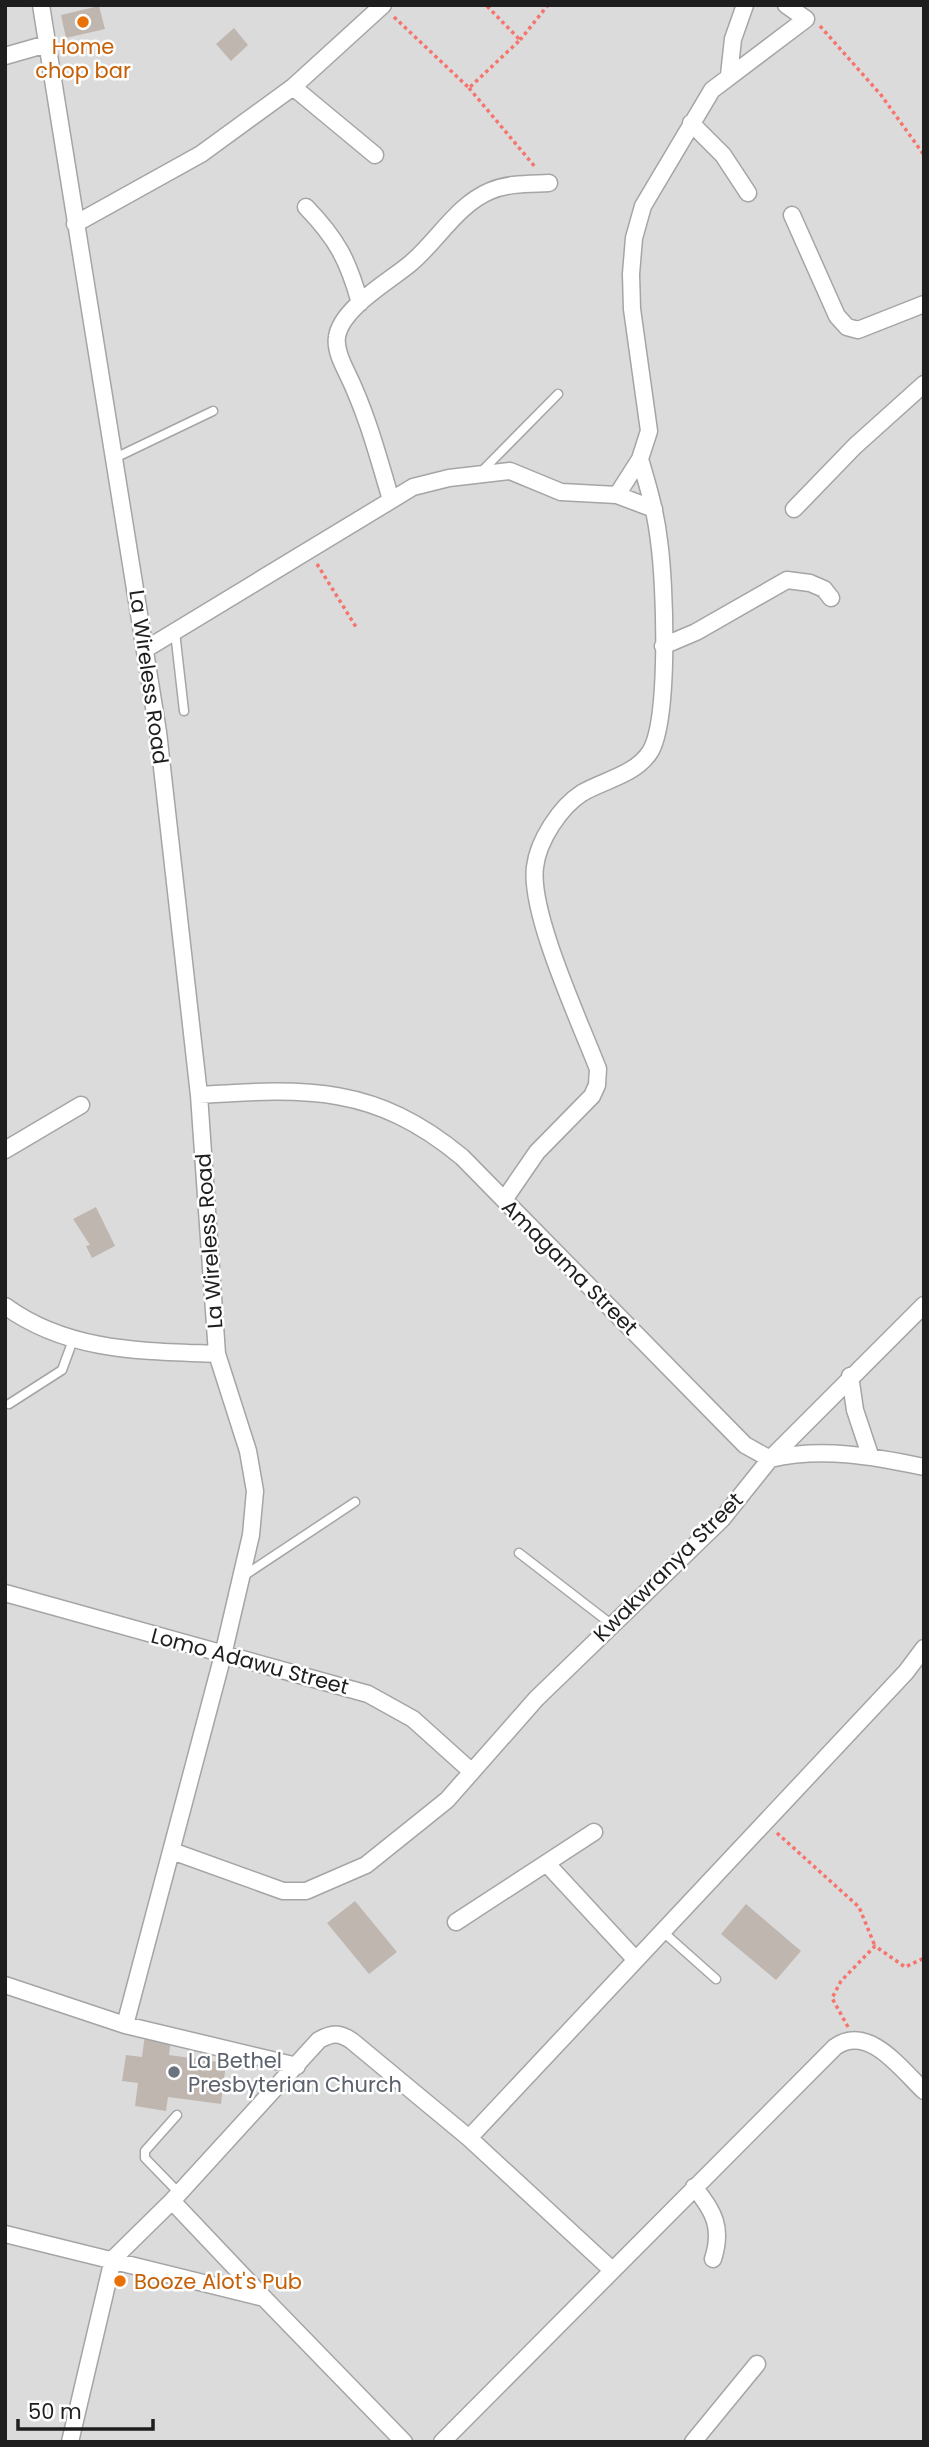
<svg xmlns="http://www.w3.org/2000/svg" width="929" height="2447" font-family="Poppins,sans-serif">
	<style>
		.residential { fill: #dcdbdb }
		.building { fill: #bfb6b0 }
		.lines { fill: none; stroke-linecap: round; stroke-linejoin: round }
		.service-casing { stroke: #a5a5a5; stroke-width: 11 }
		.minor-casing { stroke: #a5a5a5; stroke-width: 19 }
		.path { stroke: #f5756e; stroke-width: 3.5; stroke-dasharray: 3.5 3.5; stroke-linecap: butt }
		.service { stroke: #fff; stroke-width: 8 }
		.minor { stroke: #fff; stroke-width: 16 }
		.food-dot { fill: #e8710a; stroke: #fff; stroke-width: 2.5 }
		.worship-dot { fill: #6b7280; stroke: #fff; stroke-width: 2.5 }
		.labels { text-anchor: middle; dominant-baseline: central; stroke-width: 5; stroke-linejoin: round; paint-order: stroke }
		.food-label { font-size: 21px; fill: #c56008; stroke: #fff }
		.street-label { font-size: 21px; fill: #1e1e1e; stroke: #fff }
		.worship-label { font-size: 21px; fill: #5b616d; stroke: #fff; text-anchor: start }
	</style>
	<rect width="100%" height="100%" fill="#eeeae4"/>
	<path class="residential" d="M 5,5 L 924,5 L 924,2442 L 5,2442 Z"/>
	<path class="building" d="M 99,6 L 105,29 L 66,38 L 61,15 Z
		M 234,28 L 248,45 L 231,61 L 216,44 Z
		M 96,1207 L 115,1246 L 92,1258 L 86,1246 L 90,1245 L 73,1219 Z
		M 355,1901 L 397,1952 L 369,1974 L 327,1923 Z
		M 746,1904 L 801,1951 L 776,1980 L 721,1934 Z
		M 145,2034 L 171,2038 L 169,2055 L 226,2063 L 221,2104 L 168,2097 L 166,2111 L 135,2106 L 138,2083 L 122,2081 L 126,2055 L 142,2057 Z"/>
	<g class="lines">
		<g class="service-casing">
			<path id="service" d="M 115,458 L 213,411
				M 480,473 L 558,394
				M 175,632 L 184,711
				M 9,1404 L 62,1370 L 73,1340
				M 519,1553 L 611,1624
				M 242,1577 L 355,1502
				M 662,1931 L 716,1979
				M 177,2115 L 145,2151 L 145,2158 L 179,2193"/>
		</g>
		<g class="minor-casing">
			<path id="minor" d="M 41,5 L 158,732 L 199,1095 L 217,1354 L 248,1451 L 255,1491 L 251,1535 L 223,1655 L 125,2025
				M 5,56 L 47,44
				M 729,75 L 733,39 L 745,5
				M 293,87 L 375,155
				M 691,123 L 723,155 L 748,193
				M 306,207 C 337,239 348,260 360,303
				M 792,215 L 837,316 L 847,327 L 858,330 L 924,304
				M 75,224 L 201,154 L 293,87 L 383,5
				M 617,495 L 640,459 L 649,431 L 632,309 L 631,274 L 634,238 L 643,206 L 712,90 L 806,19 L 786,5
				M 391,500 C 378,456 367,414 347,373 C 342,363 335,349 337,337 C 341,308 390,281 411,263 C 438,240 457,205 490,191 C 509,183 529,184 549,183
				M 794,509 L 855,446 L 924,384
				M 663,646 L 696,632 L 787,580 L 810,583 L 824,589 L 831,598
				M 146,649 L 413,487 L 449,478 L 510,471 L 561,492 L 617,495 L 654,509
				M 199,1095 C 308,1088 375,1085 462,1157 L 745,1445 L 770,1459 C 822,1447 872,1456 924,1467
				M 5,1150 L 81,1105
				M 504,1200 L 537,1152 L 592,1096 L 597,1085 L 598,1069 C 580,1022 529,913 535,867 C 538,841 560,807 582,793 C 604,780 635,775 650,752 C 670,720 665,582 659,541 C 656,513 648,486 640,459
				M 5,1306 C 68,1352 142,1351 217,1354
				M 850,1376 L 855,1410 L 870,1455
				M 5,1593 L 368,1694 L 413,1719 L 472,1772
				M 172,1851 L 283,1891 L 306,1891 L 366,1865 L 447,1800 L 536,1699 L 722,1519 L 770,1459 L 924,1305
				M 548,1865 L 635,1959
				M 456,1922 L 594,1832
				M 5,1985 L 125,2025 L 297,2066
				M 469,2138 L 906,1672 L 924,1648
				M 694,2187 C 714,2211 723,2228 713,2259
				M 172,2201 L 264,2298
				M 5,2234 L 264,2298 L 404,2442
				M 70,2442 L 113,2259 L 172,2201 L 319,2040 C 332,2033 339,2032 352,2041 L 469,2138 L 612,2270
				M 442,2442 L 835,2047 C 868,2023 901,2069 924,2091
				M 693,2442 L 757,2364"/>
		</g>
		<path class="path" d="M 394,17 L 469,88 L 520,40 L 486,5
			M 820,26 L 881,95 L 924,155
			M 520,40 L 548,5
			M 469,88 L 536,168
			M 317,564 L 356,627
			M 777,1833 L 859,1907 L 875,1946
			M 848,2027 L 832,1998 L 841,1981 L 875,1946 L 905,1967 L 924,1958"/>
		<use href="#service" class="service"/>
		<use href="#minor" class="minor"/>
	</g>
	<g class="food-dot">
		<circle cx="83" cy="22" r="7"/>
		<circle cx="120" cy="2281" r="7"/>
	</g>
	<circle class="worship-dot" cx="174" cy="2072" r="7"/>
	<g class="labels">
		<g class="food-label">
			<text x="83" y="46">Home<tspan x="83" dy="24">chop bar</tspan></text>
			<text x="134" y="2281" text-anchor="start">Booze Alot's Pub</text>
		</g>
		<g class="street-label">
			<text transform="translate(149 677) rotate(82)">La Wireless Road</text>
			<text transform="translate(209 1241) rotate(-94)">La Wireless Road</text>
			<text transform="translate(570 1267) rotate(45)">Amagama Street</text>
			<text transform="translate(668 1567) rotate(-45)">Kwakwranya Street</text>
			<text transform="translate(250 1661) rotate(15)">Lomo Adawu Street</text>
		</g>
		<g class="worship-label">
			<text x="188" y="2060">La Bethel<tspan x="188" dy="24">Presbyterian Church</tspan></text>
		</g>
	</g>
	<rect width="929" height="2447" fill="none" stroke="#1e1e1e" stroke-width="14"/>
	<path d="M18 2419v10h135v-10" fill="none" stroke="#1e1e1e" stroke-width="3.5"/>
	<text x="28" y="2419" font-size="21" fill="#1e1e1e" stroke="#ffffff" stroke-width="5" paint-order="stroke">50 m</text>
</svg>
